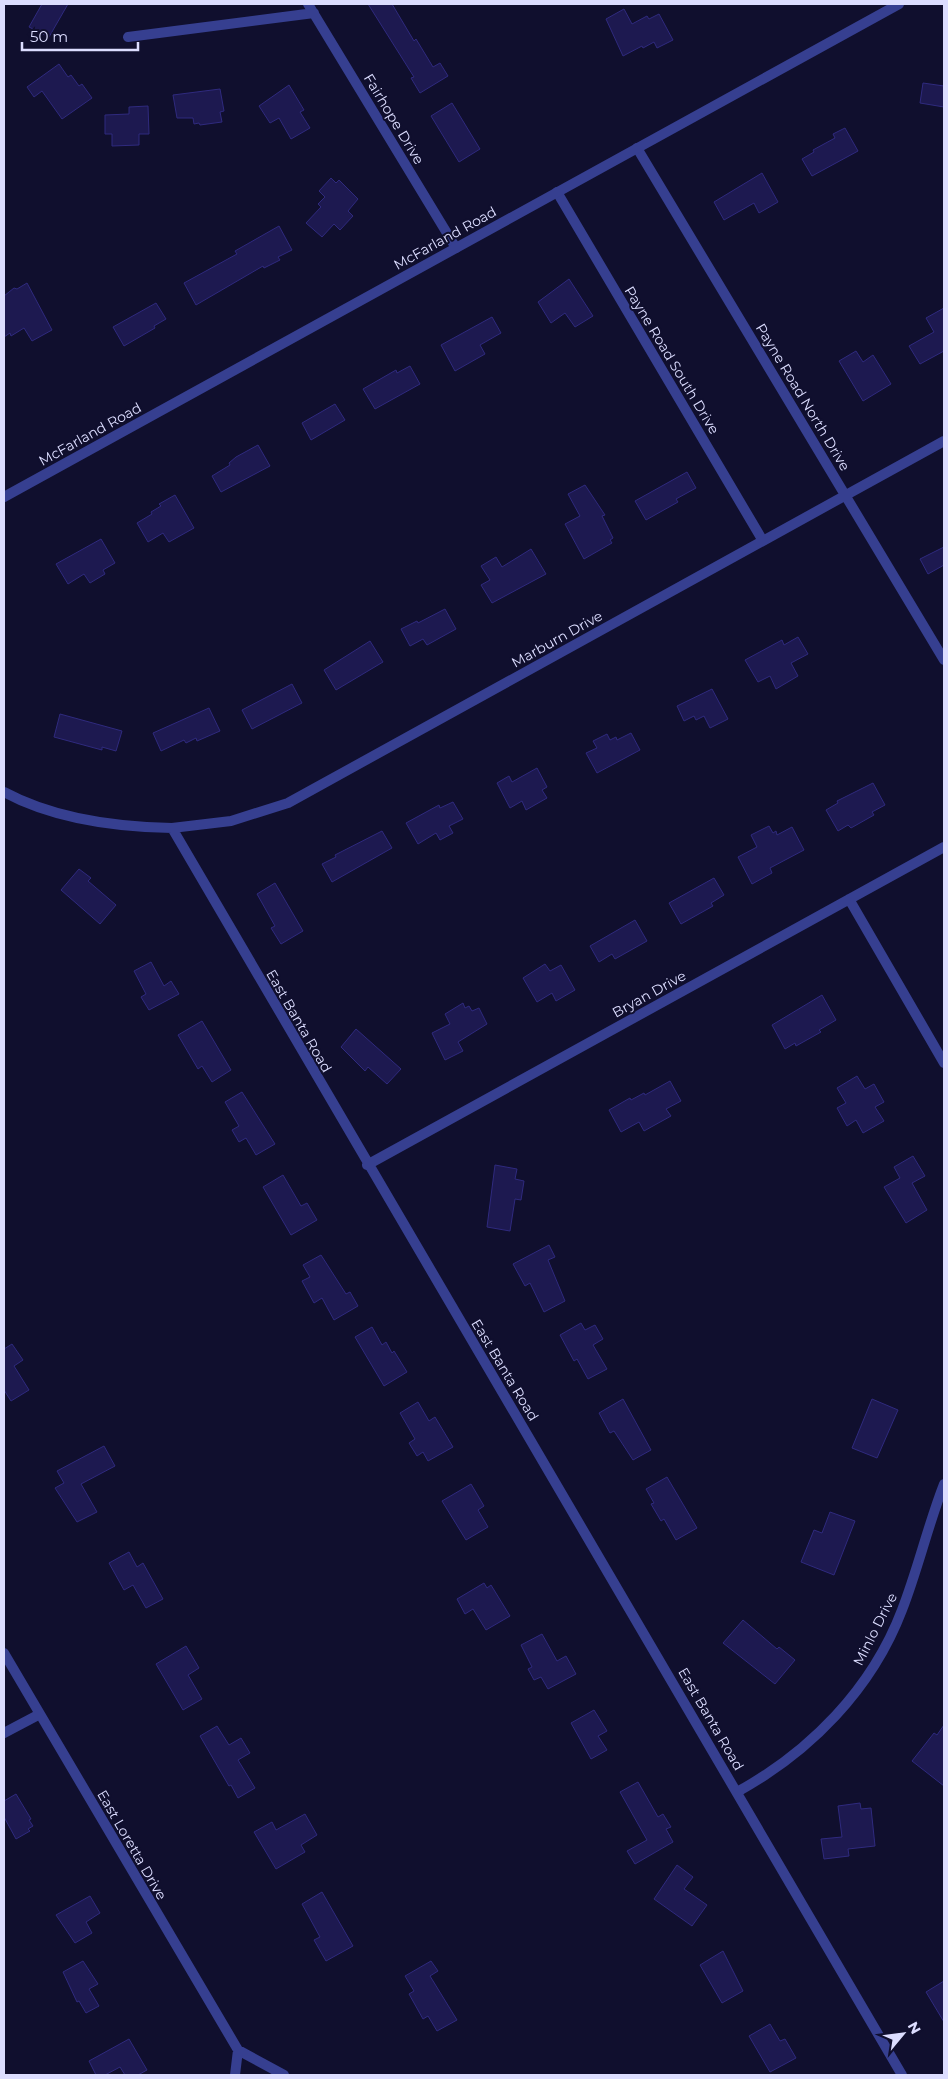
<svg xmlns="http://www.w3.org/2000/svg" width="948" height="2079" font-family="Montserrat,sans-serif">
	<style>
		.building { fill: #1d1950; stroke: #2f2a7e }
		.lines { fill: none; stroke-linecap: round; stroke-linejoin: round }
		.minor { stroke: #363f90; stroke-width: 10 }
		.tertiary { stroke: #363f90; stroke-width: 10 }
		.labels { text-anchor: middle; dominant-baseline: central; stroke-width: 4; stroke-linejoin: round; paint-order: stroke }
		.street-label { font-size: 14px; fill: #dcddff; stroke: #100f2e }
	</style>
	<rect width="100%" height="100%" fill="#100f2e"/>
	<path class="building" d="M 42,4 L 68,4 L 49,37 L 29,27 Z
		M 368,4 L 392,4 L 414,41 L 416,39 L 433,67 L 440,63 L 448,76 L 420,93 L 411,78 L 414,77 Z
		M 624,9 L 632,24 L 647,16 L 649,19 L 659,14 L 673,40 L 657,48 L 654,42 L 643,48 L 642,46 L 623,56 L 606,19 Z
		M 59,64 L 68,77 L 71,75 L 79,86 L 82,84 L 92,98 L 62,119 L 42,91 L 34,97 L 27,87 Z
		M 923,83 L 944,86 L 944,107 L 920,103 Z
		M 289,85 L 304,110 L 300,112 L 310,128 L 291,139 L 279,118 L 270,123 L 259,106 Z
		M 220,89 L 224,111 L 220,112 L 222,122 L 200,125 L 199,123 L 194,124 L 193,118 L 177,118 L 173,95 Z
		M 452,103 L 480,149 L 459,162 L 431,116 Z
		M 148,106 L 149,134 L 139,134 L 139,145 L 112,146 L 112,134 L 105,134 L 105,115 L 129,114 L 129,107 Z
		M 845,128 L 858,151 L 812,176 L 802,159 L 814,152 L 813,150 L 835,138 L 833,134 Z
		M 762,173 L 778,202 L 759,213 L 754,203 L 724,220 L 714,202 Z
		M 331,178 L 336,183 L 339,180 L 358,199 L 348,211 L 353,216 L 340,230 L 334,224 L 322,237 L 306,223 L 321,207 L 318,204 L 325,197 L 319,191 Z
		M 279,226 L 292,250 L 278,257 L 280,260 L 264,268 L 263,266 L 196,305 L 184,283 L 237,254 L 235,251 Z
		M 569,279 L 593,316 L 575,327 L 565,313 L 551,323 L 538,302 Z
		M 27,283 L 52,330 L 32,341 L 24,328 L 11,336 L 10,333 L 4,337 L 4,296 L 14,288 L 17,289 Z
		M 156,303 L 166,319 L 154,326 L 155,328 L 124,346 L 113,327 Z
		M 944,308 L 944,351 L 920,364 L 909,346 L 934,332 L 926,318 Z
		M 492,317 L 501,333 L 480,345 L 485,354 L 455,371 L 441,345 Z
		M 856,351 L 863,362 L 873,355 L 891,384 L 863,401 L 839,361 Z
		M 410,366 L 420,384 L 375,409 L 363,389 L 396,370 L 397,373 Z
		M 335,404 L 345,420 L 311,440 L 302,423 Z
		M 258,445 L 270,466 L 221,492 L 212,476 L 230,465 L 229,463 L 236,457 Z
		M 687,472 L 696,488 L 676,499 L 678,502 L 646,520 L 635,501 Z
		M 585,485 L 605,515 L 602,516 L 613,538 L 610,540 L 612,543 L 584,559 L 565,524 L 580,516 L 568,494 Z
		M 175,495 L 194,528 L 169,542 L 163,533 L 148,542 L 137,523 L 152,514 L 151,512 L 161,506 L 159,504 Z
		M 101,539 L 115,563 L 103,570 L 105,574 L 90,583 L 84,574 L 68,584 L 56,564 Z
		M 944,547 L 944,565 L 928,574 L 920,559 Z
		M 531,549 L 546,574 L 492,603 L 481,585 L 490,580 L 481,566 L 496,557 L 502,567 Z
		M 445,609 L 456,629 L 427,645 L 423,639 L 410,646 L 401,629 L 417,621 L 418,623 Z
		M 798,637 L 808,654 L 791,663 L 798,676 L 776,689 L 770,676 L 758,682 L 745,660 L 782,640 L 784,645 Z
		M 370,641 L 383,662 L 336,690 L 324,670 Z
		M 292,684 L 302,703 L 252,729 L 242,710 Z
		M 712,689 L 728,719 L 710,728 L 704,716 L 696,720 L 694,716 L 684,721 L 677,706 Z
		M 209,708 L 220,731 L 197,741 L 196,738 L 186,743 L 184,740 L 161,751 L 153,733 Z
		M 60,714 L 122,731 L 116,751 L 102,747 L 102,750 L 54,737 Z
		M 631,733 L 640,750 L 597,773 L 586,753 L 597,748 L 593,741 L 607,734 L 610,740 L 616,737 L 617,740 Z
		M 537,768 L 547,787 L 542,790 L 547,798 L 526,810 L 522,801 L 510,808 L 497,783 L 509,776 L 512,782 Z
		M 873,783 L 885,805 L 872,812 L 874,815 L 851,828 L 848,825 L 838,831 L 826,810 L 838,803 L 837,801 Z
		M 453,802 L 463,819 L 449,826 L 453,833 L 440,840 L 436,833 L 418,844 L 406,823 L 439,805 L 440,808 Z
		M 769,826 L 773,833 L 776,831 L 777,835 L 792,827 L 804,850 L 770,868 L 772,873 L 752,884 L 738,857 L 757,847 L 751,835 Z
		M 382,831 L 392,848 L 332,882 L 322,864 L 336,857 L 335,855 Z
		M 79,869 L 91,878 L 88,881 L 116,905 L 100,924 L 61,890 Z
		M 714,878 L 724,895 L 711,903 L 713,906 L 681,924 L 669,903 Z
		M 275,883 L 303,931 L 281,944 L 271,928 L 275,926 L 257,894 Z
		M 635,920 L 647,941 L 615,959 L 612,954 L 599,962 L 590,946 Z
		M 151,962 L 164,986 L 171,981 L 179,994 L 149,1010 L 141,997 L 146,994 L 134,971 Z
		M 545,964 L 550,971 L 561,965 L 575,990 L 556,1001 L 552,993 L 537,1002 L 523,978 Z
		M 822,995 L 836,1020 L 819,1030 L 821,1032 L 796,1046 L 795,1043 L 785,1049 L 772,1025 Z
		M 463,1003 L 465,1008 L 469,1006 L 472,1011 L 479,1008 L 487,1024 L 458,1042 L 463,1051 L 445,1060 L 432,1033 L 450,1024 L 445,1014 Z
		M 202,1021 L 231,1070 L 212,1082 L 202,1066 L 198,1069 L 178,1035 Z
		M 356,1029 L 401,1069 L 387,1084 L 368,1067 L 365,1071 L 341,1047 Z
		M 857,1076 L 865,1089 L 874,1084 L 884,1102 L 875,1107 L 884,1121 L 863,1133 L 856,1120 L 847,1126 L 837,1108 L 846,1103 L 837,1088 Z
		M 670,1081 L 681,1101 L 666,1109 L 671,1116 L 644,1131 L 639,1122 L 621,1132 L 609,1110 L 630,1098 L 631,1100 L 644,1093 L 645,1095 Z
		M 242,1092 L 275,1144 L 256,1155 L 246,1138 L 239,1142 L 232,1130 L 239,1126 L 225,1102 Z
		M 913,1156 L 925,1176 L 912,1183 L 927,1210 L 906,1223 L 884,1187 L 900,1178 L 894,1167 Z
		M 495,1165 L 517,1169 L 515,1179 L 524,1181 L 521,1200 L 515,1199 L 510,1231 L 487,1227 Z
		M 283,1175 L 301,1206 L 307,1203 L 317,1220 L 291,1235 L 263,1187 Z
		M 549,1245 L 555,1257 L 548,1260 L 565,1301 L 544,1312 L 530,1283 L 525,1286 L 513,1264 Z
		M 321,1255 L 346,1294 L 350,1292 L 358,1306 L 334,1320 L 322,1298 L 314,1303 L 302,1281 L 310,1277 L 303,1265 Z
		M 581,1323 L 585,1330 L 595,1325 L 603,1339 L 593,1345 L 607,1369 L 588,1379 L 577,1359 L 574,1361 L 560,1335 Z
		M 372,1327 L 382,1345 L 386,1342 L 392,1353 L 394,1351 L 407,1372 L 384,1386 L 355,1337 Z
		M 12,1344 L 23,1360 L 14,1366 L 29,1390 L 11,1401 L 4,1390 L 4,1349 Z
		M 623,1399 L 651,1450 L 633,1460 L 614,1431 L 610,1433 L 599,1413 Z
		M 872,1399 L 898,1410 L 877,1458 L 852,1448 Z
		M 418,1402 L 429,1421 L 435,1417 L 453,1447 L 428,1461 L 423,1452 L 417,1456 L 409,1443 L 415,1439 L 400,1413 Z
		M 104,1446 L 115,1466 L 81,1484 L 97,1512 L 77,1522 L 55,1488 L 64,1483 L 57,1471 Z
		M 667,1477 L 697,1528 L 676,1540 L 664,1519 L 661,1521 L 651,1504 L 654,1503 L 646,1489 Z
		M 471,1484 L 484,1506 L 478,1510 L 488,1527 L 466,1540 L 442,1501 Z
		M 830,1512 L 855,1521 L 834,1575 L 801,1562 L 814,1530 L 822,1533 Z
		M 129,1552 L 137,1567 L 143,1563 L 163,1599 L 146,1608 L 133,1585 L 124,1590 L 109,1563 Z
		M 484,1583 L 487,1588 L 491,1585 L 510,1616 L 486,1630 L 473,1609 L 465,1614 L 457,1599 Z
		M 743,1620 L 777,1649 L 779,1647 L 795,1660 L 775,1684 L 723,1643 Z
		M 542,1634 L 557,1661 L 566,1656 L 576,1674 L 548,1689 L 541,1677 L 534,1680 L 528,1669 L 532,1667 L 521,1645 Z
		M 186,1646 L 199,1668 L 188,1675 L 202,1699 L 183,1710 L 156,1664 Z
		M 594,1710 L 607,1731 L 598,1736 L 607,1750 L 591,1759 L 571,1723 Z
		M 944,1725 L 944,1786 L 912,1761 L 934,1733 L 937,1735 Z
		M 217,1726 L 229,1745 L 241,1738 L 250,1753 L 238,1760 L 255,1788 L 238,1798 L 231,1785 L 229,1786 L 200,1736 Z
		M 638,1782 L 658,1817 L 663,1814 L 671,1827 L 666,1829 L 673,1842 L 635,1864 L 627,1851 L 647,1840 L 620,1792 Z
		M 16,1794 L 31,1819 L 29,1820 L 33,1826 L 28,1829 L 30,1831 L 16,1839 L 4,1817 L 4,1801 Z
		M 860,1803 L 861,1809 L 871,1808 L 875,1846 L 848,1849 L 849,1856 L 824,1859 L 821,1839 L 842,1837 L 838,1806 Z
		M 305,1814 L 317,1835 L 301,1845 L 305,1852 L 276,1869 L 254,1832 L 272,1822 L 276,1830 Z
		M 677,1865 L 693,1877 L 684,1889 L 707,1905 L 692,1926 L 654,1899 Z
		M 322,1892 L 353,1946 L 326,1961 L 314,1940 L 320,1937 L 302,1904 Z
		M 90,1896 L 100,1913 L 86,1922 L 92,1933 L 75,1943 L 56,1915 Z
		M 723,1951 L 743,1991 L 722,2003 L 700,1965 Z
		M 83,1961 L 98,1984 L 89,1989 L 99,2006 L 86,2013 L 79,2001 L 77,2002 L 63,1972 Z
		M 431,1961 L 438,1971 L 430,1976 L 457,2020 L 437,2031 L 428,2016 L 423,2019 L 409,1994 L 414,1991 L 405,1976 Z
		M 944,1981 L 944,2022 L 926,1992 Z
		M 770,2024 L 780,2041 L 785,2039 L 796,2058 L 770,2072 L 749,2036 Z
		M 129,2039 L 147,2070 L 138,2075 L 125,2075 L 120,2067 L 105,2075 L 96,2075 L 89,2061 Z"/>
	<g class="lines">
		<path class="minor" d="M 308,4 L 456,248
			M 128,37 L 314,13
			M 637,148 L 944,660
			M 557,192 L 763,541
			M 4,792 C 54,819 116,827 172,828 L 902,2075
			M 172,828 L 231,821 L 288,803 L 944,441
			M 849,899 L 944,1063
			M 367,1165 L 944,847
			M 4,1653 L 238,2050 L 284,2075
			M 4,1733 L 40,1714
			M 737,1792 C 810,1752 872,1689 902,1610 C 918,1569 928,1525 944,1484
			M 235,2075 L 238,2050"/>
		<path class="tertiary" d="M 4,497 L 899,4"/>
	</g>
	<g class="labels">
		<g class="street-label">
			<text transform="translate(394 119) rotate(59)">Fairhope Drive</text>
			<text transform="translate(445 238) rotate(-29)">McFarland Road</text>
			<text transform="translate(672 360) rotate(59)">Payne Road South Drive</text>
			<text transform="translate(803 397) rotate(59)">Payne Road North Drive</text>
			<text transform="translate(90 434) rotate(-29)">McFarland Road</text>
			<text transform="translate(557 639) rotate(-29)">Marburn Drive</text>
			<text transform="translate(649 994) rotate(-29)">Bryan Drive</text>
			<text transform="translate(299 1021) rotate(60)">East Banta Road</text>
			<text transform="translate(505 1370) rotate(59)">East Banta Road</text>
			<text transform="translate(875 1629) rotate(-63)">Minlo Drive</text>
			<text transform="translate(711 1719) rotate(60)">East Banta Road</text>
			<text transform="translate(132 1845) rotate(60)">East Loretta Drive</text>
		</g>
	</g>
	<rect width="948" height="2079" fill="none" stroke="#dcddff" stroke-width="10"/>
	<g transform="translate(903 2034) rotate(61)" stroke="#100f2e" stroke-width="4" paint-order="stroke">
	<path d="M0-4L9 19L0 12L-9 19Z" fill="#dcddff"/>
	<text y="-8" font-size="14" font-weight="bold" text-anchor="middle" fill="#dcddff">N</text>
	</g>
	<path d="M22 42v8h116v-8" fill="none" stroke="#dcddff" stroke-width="2.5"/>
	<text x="30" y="42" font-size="15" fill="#dcddff" stroke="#100f2e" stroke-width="4" paint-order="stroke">50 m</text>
</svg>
